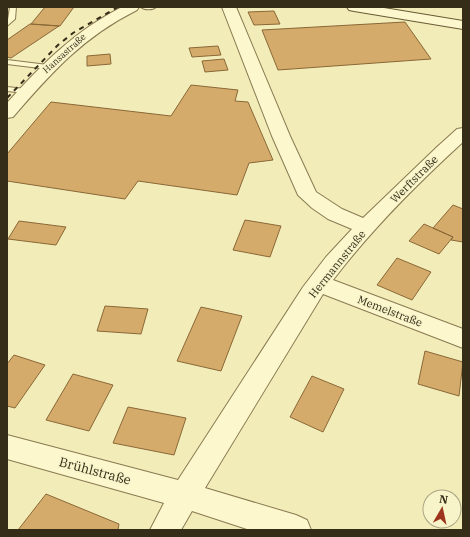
<svg xmlns="http://www.w3.org/2000/svg" width="470" height="537" font-family="'IBM Plex Serif',serif">
	<style>
		.building { fill: #d4ab6b; stroke: #8a6836 }
		.lines { fill: none; stroke-linecap: round; stroke-linejoin: round }
		.lane-casing { stroke: #897a52; stroke-width: 2 }
		.street-casing { stroke: #897a52; stroke-width: 2 }
		.secondary-casing { stroke: #6a5a36; stroke-width: 2 }
		.lane { fill: #fcf7cc; fill-rule: evenodd }
		.street { fill: #fcf7cc; fill-rule: evenodd }
		.secondary { fill: #fcf7cc; fill-rule: evenodd }
		.rail { stroke: #362d19; stroke-width: 2; stroke-dasharray: 5 5; stroke-linecap: butt }
		.labels { text-anchor: middle; dominant-baseline: central; stroke-width: 3; stroke-linejoin: round; paint-order: stroke }
		.far-street-label { font-size: 9px; fill: #362d19; stroke: #f8f4c9 }
		.street-label { font-size: 11px; fill: #362d19; stroke: #f8f4c9 }
		.near-street-label { font-size: 13px; fill: #362d19; stroke: #f8f4c9 }
	</style>
	<rect width="100%" height="100%" fill="#f2ecb9"/>
	<path class="building" d="M 45,7 L 74,7 L 60,26 L 31,24 Z
		M 274,11 L 280,24 L 254,25 L 248,12 Z
		M 405,22 L 431,59 L 278,70 L 262,30 Z
		M 30,24 L 59,26 L 11,58 L 7,57 L 7,40 Z
		M 218,46 L 221,55 L 192,57 L 189,48 Z
		M 110,54 L 111,64 L 87,66 L 87,56 Z
		M 224,59 L 228,70 L 205,72 L 202,61 Z
		M 191,85 L 238,90 L 235,101 L 248,102 L 273,160 L 249,163 L 237,195 L 138,181 L 125,199 L 7,181 L 7,154 L 51,102 L 171,116 Z
		M 453,205 L 463,209 L 463,242 L 451,240 L 453,237 L 433,228 Z
		M 245,220 L 281,226 L 270,257 L 233,250 Z
		M 19,221 L 66,227 L 56,245 L 8,239 Z
		M 424,224 L 453,237 L 439,254 L 409,241 Z
		M 397,258 L 431,272 L 412,300 L 377,285 Z
		M 105,306 L 148,309 L 141,334 L 97,331 Z
		M 201,307 L 242,316 L 221,371 L 177,361 Z
		M 425,351 L 463,362 L 459,396 L 418,384 Z
		M 14,355 L 45,365 L 15,408 L 7,406 L 7,364 Z
		M 73,374 L 113,385 L 89,431 L 46,420 Z
		M 312,376 L 344,389 L 323,432 L 290,417 Z
		M 128,407 L 186,418 L 174,455 L 113,443 Z
		M 46,494 L 119,524 L 118,530 L 18,530 Z"/>
	<g class="lines">
		<g class="lane-casing">
			<path id="lane" d="M 10,7 L 16,7 L 15,19 L 7,26 Z
				M 141,7 L 156,7 C 153,10 144,10 141,7 Z
				M 7,60 L 48,65 L 52,67 L 48,69 L 7,64 Z
				M 7,87 L 26,89 L 30,91 L 26,93 L 7,91 Z"/>
		</g>
		<g class="street-casing">
			<path id="street" d="M 122,7 L 139,7 L 137,10 C 83,37 52,72 13,117 L 7,118 L 7,103 C 41,65 76,30 122,7 Z
				M 222,7 L 236,7 L 290,136 L 316,192 L 342,209 L 363,218 L 437,147 L 457,129 L 463,128 L 463,142 C 416,185 371,230 333,280 L 463,329 L 463,348 L 323,294 L 205,488 L 296,515 L 307,520 L 311,530 L 250,530 L 192,511 L 181,530 L 150,530 L 164,503 L 7,459 L 7,435 L 178,480 L 303,287 L 326,257 L 352,229 L 328,219 L 312,208 L 298,195 L 272,136 Z"/>
		</g>
		<g class="secondary-casing">
			<path id="secondary" d="M 347,7 L 378,7 L 463,21 L 463,29 L 354,11 L 349,10 Z"/>
		</g>
		<use href="#lane" class="lane"/>
		<use href="#street" class="street"/>
		<use href="#secondary" class="secondary"/>
		<path class="rail" d="M 7,98 L 58,45 L 73,33 L 118,7"/>
	</g>
	<g class="labels">
		<g class="far-street-label">
			<text transform="translate(64 53) rotate(-42)">Hansastraße</text>
		</g>
		<g class="street-label">
			<text transform="translate(414 179) rotate(-45)">Werftstraße</text>
			<text transform="translate(337 264) rotate(-51)">Hermannstraße</text>
			<text transform="translate(390 311) rotate(21)">Memelstraße</text>
		</g>
		<g class="near-street-label">
			<text transform="translate(95 471) rotate(15)">Brühlstraße</text>
		</g>
	</g>
	<rect width="470" height="537" fill="none" stroke="#362d19" stroke-width="16"/>
	<g transform="translate(442 509) rotate(9)"><circle r="19" fill="#f8f4c9" stroke="#aaa483"/>
	<path d="M0-3L7 15L0 10L-7 15Z" fill="#9d351d"/>
	<text y="-6" font-size="11" font-weight="bold" text-anchor="middle" fill="#362d19">N</text>
	</g>
</svg>
